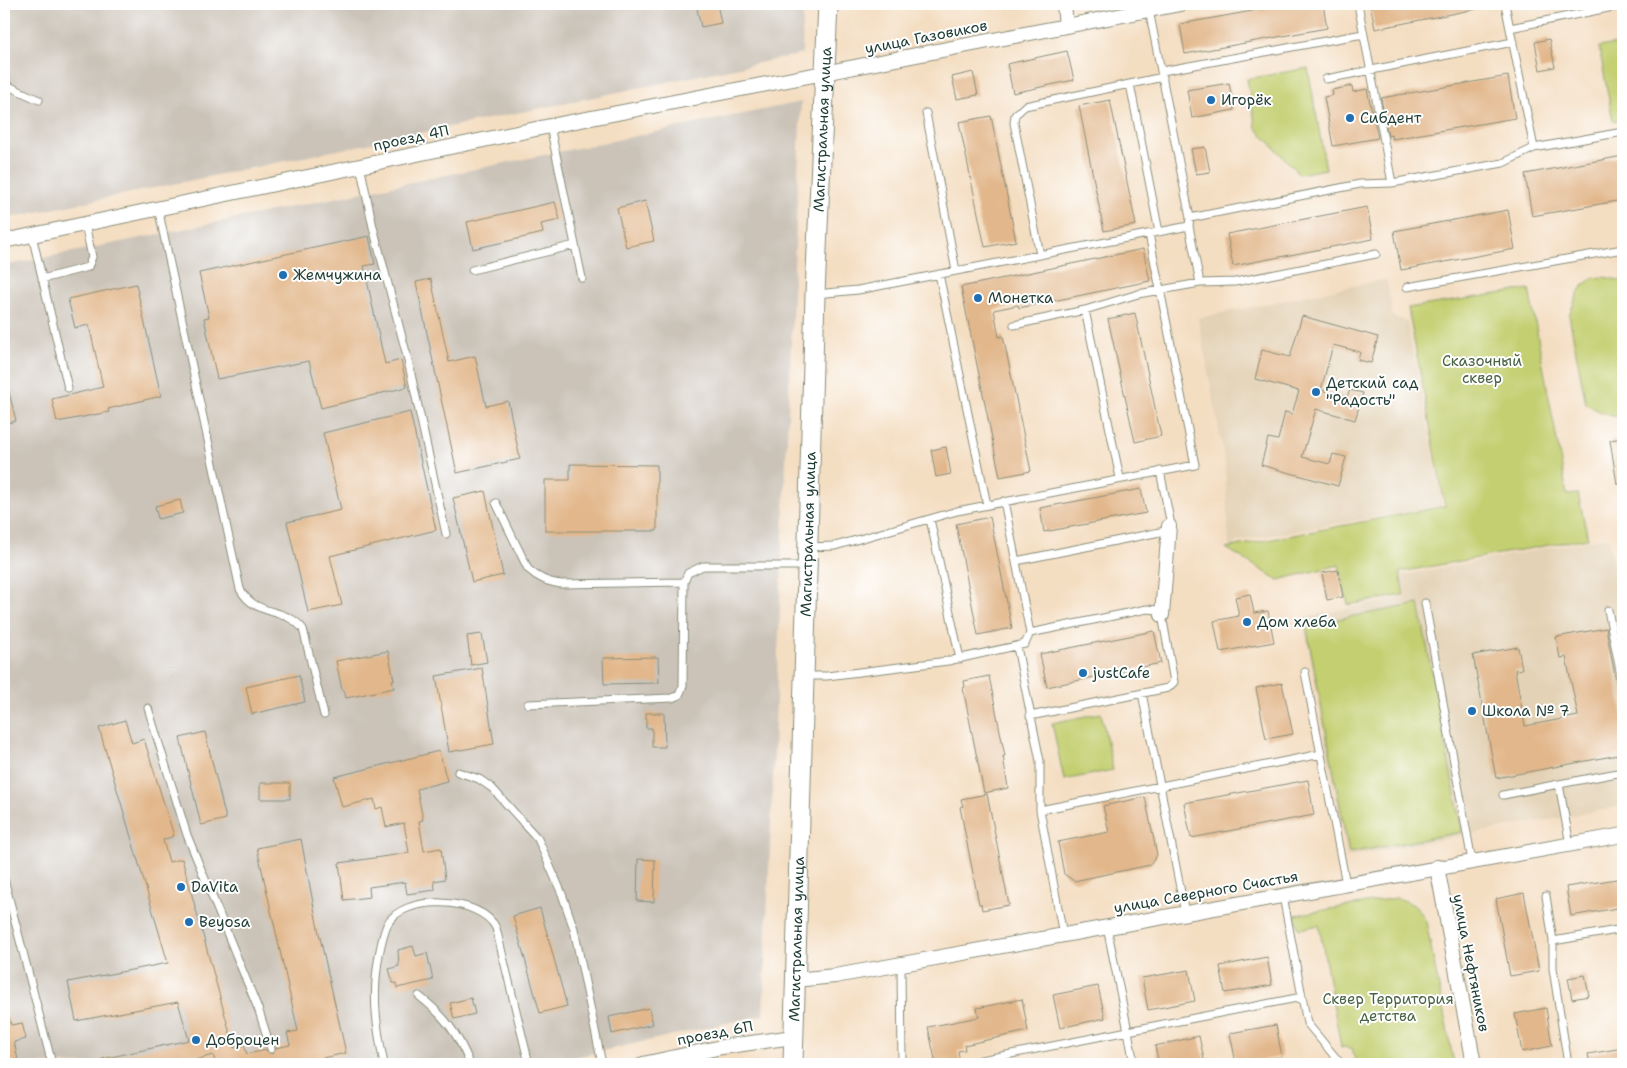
<svg xmlns="http://www.w3.org/2000/svg" width="1627" height="1068" font-family="'Shantell Sans',sans-serif">
	<style>
		.built { fill: #e3d2b5 }
		.industrial { fill: #cbc3b8 }
		.green { fill: #c3cf70; stroke: #718652 }
		.building { fill: #e2b78b }
		.lines { fill: none; stroke-linecap: round; stroke-linejoin: round }
		.service-casing { stroke: #8a8e7b; stroke-width: 9 }
		.minor-casing { stroke: #8a8e7b; stroke-width: 16 }
		.secondary-casing { stroke: #8a8e7b; stroke-width: 21 }
		.service { stroke: #fff; stroke-width: 7 }
		.minor { stroke: #fff; stroke-width: 14 }
		.secondary { stroke: #fff; stroke-width: 19 }
		.poi-dot { fill: #1f6fb2; stroke: #fff; stroke-width: 2 }
		.labels { text-anchor: middle; dominant-baseline: central; stroke-width: 4; stroke-linejoin: round; paint-order: stroke }
		.street-label { font-size: 15px; fill: #1f3d34; stroke: #fff }
		.poi-label { font-size: 15px; fill: #1f3d34; stroke: #fff; text-anchor: start }
		.park-label { font-size: 15px; fill: #486243; stroke: #fff }
	</style>
	<rect width="100%" height="100%" fill="#fff"/>
	<filter id="ink" filterUnits="userSpaceOnUse"><feTurbulence type="fractalNoise" baseFrequency=".02" numOctaves="2"/><feDisplacementMap in="SourceGraphic" scale="10" xChannelSelector="R" yChannelSelector="G"/><feConvolveMatrix kernelMatrix="1 2 1 2 8 2 1 2 1" color-interpolation-filters="sRGB"/></filter>
	<filter id="wash" filterUnits="userSpaceOnUse"><feTurbulence type="fractalNoise" baseFrequency=".0096" numOctaves="4" result="noise"/><feDisplacementMap in="SourceGraphic" scale="20" xChannelSelector="R" yChannelSelector="G"/><feGaussianBlur stdDeviation="1.12" result="paint"/><feColorMatrix in="noise" values="0 0 0 0 0 0 0 0 0 0 0 0 0 0 0 0 0 1.4 0 .05"/><feComposite in="paint" operator="in"/></filter>
	<g filter="url(#wash)">
		<rect width="100%" height="100%" fill="#f4dec2"/>
		<path class="built" d="M 1386,279 L 1393,317 L 1407,321 L 1443,505 L 1239,541 L 1229,549 L 1225,463 L 1198,318 Z
			M 1608,537 L 1623,612 L 1623,806 L 1347,857 L 1303,617 L 1406,597 L 1402,575 Z"/>
		<path class="industrial" d="M 4,4 L 803,4 L 802,54 L 4,219 Z
			M 801,102 L 763,1015 L 544,1064 L 4,1064 L 4,266 Z"/>
		<path class="green" d="M 1623,43 L 1623,119 L 1613,121 L 1599,47 Z
			M 1308,68 L 1326,169 L 1299,174 L 1256,128 L 1247,79 Z
			M 1604,277 L 1623,281 L 1623,416 C 1609,419 1598,410 1586,404 L 1569,315 L 1580,289 L 1592,278 Z
			M 1529,289 L 1567,495 L 1578,494 L 1588,538 L 1400,572 L 1404,595 L 1348,605 L 1339,565 L 1278,580 L 1226,548 L 1445,506 L 1408,308 Z
			M 1419,604 L 1462,832 L 1349,853 L 1306,625 Z
			M 1101,713 L 1113,770 L 1064,780 L 1052,723 Z
			M 1396,898 C 1412,902 1419,907 1426,922 L 1454,1064 L 1356,1064 L 1352,1048 L 1341,1047 L 1319,925 L 1299,929 L 1295,915 Z"/>
		<g id="blocks">
			<path class="building" d="M 696,4 L 717,4 L 721,23 L 701,27 Z
				M 1291,4 L 1323,4 L 1327,28 L 1185,54 L 1180,24 Z
				M 1370,4 L 1476,4 L 1476,9 L 1375,29 Z
				M 1549,39 L 1555,67 L 1540,70 L 1535,42 Z
				M 1067,51 L 1074,80 L 1013,93 L 1007,64 Z
				M 973,72 L 978,95 L 957,99 L 952,77 Z
				M 1508,76 L 1515,118 L 1392,139 L 1391,135 L 1388,136 L 1381,98 Z
				M 1229,83 L 1234,110 L 1192,118 L 1187,90 Z
				M 1352,86 L 1353,92 L 1367,89 L 1378,138 L 1333,146 L 1324,97 L 1333,95 L 1332,90 Z
				M 1110,100 L 1136,225 L 1104,231 L 1079,106 Z
				M 991,116 L 1016,241 L 985,247 L 959,122 Z
				M 1205,147 L 1210,172 L 1196,174 L 1191,149 Z
				M 1623,156 L 1623,200 L 1532,216 L 1525,174 Z
				M 645,201 L 654,241 L 626,247 L 617,208 Z
				M 555,202 L 560,220 L 541,224 L 543,233 L 473,249 L 467,222 Z
				M 1367,207 L 1373,239 L 1233,266 L 1227,234 Z
				M 1508,210 L 1515,249 L 1401,270 L 1394,231 Z
				M 369,236 L 375,264 L 364,266 L 385,364 L 401,360 L 407,387 L 321,408 L 309,361 L 217,379 L 204,318 L 209,317 L 199,273 Z
				M 1143,249 L 1150,281 L 1019,308 L 1018,305 L 994,310 L 999,337 L 1003,336 L 1031,471 L 1000,477 L 961,287 Z
				M 431,279 L 449,362 L 475,356 L 486,406 L 508,401 L 520,459 L 457,473 L 416,282 Z
				M 136,284 L 161,396 L 108,409 L 109,412 L 57,422 L 52,399 L 103,387 L 89,325 L 75,328 L 68,299 Z
				M 1135,313 L 1161,436 L 1135,442 L 1108,319 Z
				M 1302,316 L 1378,337 L 1371,363 L 1358,360 L 1360,352 L 1333,345 L 1321,390 L 1347,397 L 1350,390 L 1363,393 L 1355,420 L 1316,409 L 1302,457 L 1330,464 L 1333,454 L 1346,457 L 1338,486 L 1261,465 L 1268,438 L 1278,440 L 1285,412 L 1292,414 L 1299,391 L 1255,379 L 1262,350 L 1290,357 Z
				M 8,388 L 16,421 L 4,424 L 4,389 Z
				M 410,412 L 436,530 L 330,556 L 342,605 L 308,612 L 287,522 L 341,510 L 323,433 Z
				M 1623,438 L 1623,484 L 1617,484 L 1610,440 Z
				M 946,447 L 951,474 L 936,477 L 931,450 Z
				M 570,464 L 657,465 L 657,531 L 545,531 L 545,480 L 570,480 Z
				M 1141,489 L 1146,513 L 1044,532 L 1040,508 Z
				M 485,491 L 503,575 L 472,582 L 453,498 Z
				M 180,500 L 183,513 L 158,519 L 155,506 Z
				M 990,517 L 1012,628 L 978,635 L 956,524 Z
				M 1338,570 L 1343,597 L 1327,600 L 1322,573 Z
				M 1250,594 L 1254,613 L 1268,611 L 1274,642 L 1220,652 L 1214,621 L 1239,616 L 1235,597 Z
				M 1606,628 L 1623,719 L 1623,754 L 1496,778 L 1473,655 L 1518,647 L 1522,669 L 1515,670 L 1525,726 L 1578,716 L 1566,657 L 1560,658 L 1556,637 Z
				M 1154,631 L 1161,663 L 1047,687 L 1040,654 Z
				M 482,634 L 487,662 L 471,665 L 467,636 Z
				M 388,651 L 394,680 L 392,680 L 394,688 L 346,698 L 344,690 L 342,690 L 336,661 Z
				M 658,657 L 659,683 L 604,684 L 603,658 Z
				M 482,668 L 494,744 L 449,752 L 436,676 Z
				M 299,675 L 305,702 L 252,714 L 246,687 Z
				M 989,676 L 1005,756 L 1003,756 L 1008,788 L 984,793 L 963,688 L 965,687 L 964,681 Z
				M 1282,683 L 1293,734 L 1266,739 L 1256,688 Z
				M 646,713 L 664,713 L 665,747 L 652,747 L 652,728 L 646,728 Z
				M 125,720 L 132,743 L 144,739 L 174,836 L 163,840 L 169,862 L 182,859 L 234,1048 L 244,1045 L 247,1054 L 266,1050 L 272,1054 L 276,1048 L 290,1045 L 287,1033 L 298,1031 L 257,848 L 301,839 L 317,924 L 346,1053 L 294,1064 L 216,1064 L 213,1055 L 180,1064 L 103,1064 L 102,1059 L 189,1040 L 178,1002 L 76,1021 L 68,982 L 168,963 L 99,728 Z
				M 205,732 L 226,819 L 201,825 L 180,738 Z
				M 439,751 L 447,781 L 417,789 L 423,820 L 419,821 L 424,851 L 441,848 L 445,879 L 434,881 L 435,890 L 407,894 L 405,882 L 369,887 L 370,897 L 344,900 L 339,863 L 409,853 L 404,823 L 386,827 L 382,807 L 376,809 L 374,799 L 342,807 L 334,777 Z
				M 1308,780 L 1314,815 L 1191,838 L 1184,803 Z
				M 260,783 L 290,783 L 290,799 L 260,799 Z
				M 987,794 L 1009,905 L 982,910 L 981,904 L 979,904 L 960,807 L 963,806 L 961,799 Z
				M 1145,797 L 1157,855 L 1150,865 L 1074,881 L 1064,874 L 1058,842 L 1109,832 L 1103,806 Z
				M 638,859 L 655,860 L 654,902 L 637,901 Z
				M 1623,878 L 1623,907 L 1571,916 L 1566,887 Z
				M 1524,893 L 1539,971 L 1510,976 L 1496,899 Z
				M 540,908 L 567,1006 L 540,1013 L 513,916 Z
				M 413,946 L 416,956 L 427,953 L 433,980 L 397,988 L 396,983 L 393,983 L 389,969 L 399,966 L 398,950 Z
				M 1267,957 L 1272,985 L 1225,993 L 1220,966 Z
				M 1189,970 L 1195,1001 L 1148,1010 L 1142,978 Z
				M 1585,975 L 1589,996 L 1572,999 L 1568,978 Z
				M 1098,986 L 1105,1018 L 1060,1028 L 1053,995 Z
				M 471,998 L 475,1014 L 454,1019 L 450,1003 Z
				M 1022,999 L 1028,1031 L 964,1045 L 965,1050 L 958,1051 L 960,1064 L 936,1064 L 928,1027 L 979,1017 L 977,1008 Z
				M 649,1008 L 653,1024 L 612,1034 L 609,1017 Z
				M 1546,1008 L 1552,1046 L 1522,1052 L 1515,1014 Z
				M 4,1017 L 9,1017 L 11,1025 L 22,1023 L 26,1039 L 14,1042 L 19,1064 L 4,1064 Z
				M 1276,1025 L 1282,1057 L 1236,1064 L 1230,1033 Z
				M 1199,1036 L 1205,1064 L 1159,1064 L 1155,1046 Z
				M 1623,1048 L 1623,1064 L 1590,1064 L 1588,1054 Z"/>
		</g>
	</g>
	<g filter="url(#ink)">
		<use href="#blocks" fill-opacity="0" stroke="#8a8e7b" stroke-width="1"/>
		<g class="lines">
			<g class="service-casing">
				<path id="service" d="M 1358,4 L 1392,183
					M 1505,4 L 1534,148
					M 1510,28 L 1623,5
					M 1162,71 L 1363,34
					M 1326,79 L 1513,42
					M 4,84 L 39,100
					M 1130,84 L 1159,232
					M 926,113 L 956,271
					M 550,126 L 582,278
					M 360,165 L 373,227 L 407,356 L 446,534
					M 158,208 L 240,589 C 256,618 285,606 303,629 L 324,715
					M 1190,218 L 1360,184 L 1392,183 L 1503,163 L 1534,148 L 1623,132
					M 1189,226 L 1200,283
					M 32,235 L 68,388
					M 1040,255 L 1014,123 L 1015,115 L 1025,106 L 1163,77
					M 472,270 L 575,245
					M 939,274 L 987,505
					M 42,279 L 88,267 L 92,257 L 85,224
					M 1407,287 L 1623,249
					M 816,294 L 858,290 L 1189,226 L 1190,218 L 1149,10
					M 1085,310 L 1120,478
					M 1014,325 L 1085,310 L 1138,294 L 1200,283 L 1235,282 L 1376,254
					M 496,503 L 528,569 C 538,578 547,582 561,584 L 684,582
					M 930,519 L 960,659
					M 808,547 L 835,546 L 957,511 L 1195,465 L 1149,234
					M 1016,561 L 1165,531 L 1170,520 L 1160,471
					M 1425,603 L 1472,861
					M 1608,610 L 1623,686
					M 1030,633 L 1147,609 L 1158,610 L 1162,615 L 1174,682 L 1168,688 L 1030,716
					M 1017,647 L 1040,761 L 1040,810 L 1063,935
					M 1305,672 L 1346,884
					M 804,676 L 827,676 L 948,661 L 1025,644 L 1030,633 L 1004,501
					M 1142,693 L 1185,913
					M 528,704 L 672,698 L 679,695 L 683,686 L 684,582 L 688,573 L 703,566 L 805,566
					M 148,708 L 187,835 L 259,1011 L 271,1049
					M 458,772 L 479,779 L 492,788 L 538,839 L 562,894 L 574,929 L 602,1064
					M 1559,784 L 1623,772
					M 1503,795 L 1559,784 L 1570,845
					M 1040,810 L 1321,754
					M 4,879 L 52,1064
					M 1283,896 L 1307,1023 L 1341,1064
					M 1546,896 L 1553,941 L 1553,969 L 1568,1064
					M 1107,927 L 1128,1031 L 1302,997
					M 1553,941 L 1623,929
					M 901,964 L 902,1064
					M 419,996 C 445,1016 458,1034 470,1064
					M 981,1060 L 1128,1031 L 1134,1064
					M 384,1064 C 376,1025 372,995 379,955 C 381,945 383,934 387,925 C 401,894 481,896 496,928 L 529,1064"/>
			</g>
			<g class="minor-casing">
				<path id="minor" d="M 1064,4 L 1066,26
					M 4,241 L 550,126 L 1180,4
					M 1162,615 L 1169,526
					M 1437,867 L 1474,1064
					M 795,980 L 835,976 L 1623,835
					M 643,1064 L 722,1047 L 793,1037"/>
			</g>
			<g class="secondary-casing">
				<g id="secondary">
					<path id="s1" d="M 793,1064 L 815,294 L 828,4"/>
				</g>
			</g>
			<use href="#service" class="service"/>
			<use href="#minor" class="minor"/>
			<use href="#secondary" class="secondary"/>
		</g>
	</g>
	<g class="poi-dot">
		<circle cx="1211" cy="100" r="5"/>
		<circle cx="1350" cy="118" r="5"/>
		<circle cx="283" cy="275" r="5"/>
		<circle cx="978" cy="298" r="5"/>
		<circle cx="1316" cy="392" r="5"/>
		<circle cx="1247" cy="622" r="5"/>
		<circle cx="1083" cy="673" r="5"/>
		<circle cx="1472" cy="711" r="5"/>
		<circle cx="181" cy="887" r="5"/>
		<circle cx="189" cy="922" r="5"/>
		<circle cx="196" cy="1040" r="5"/>
	</g>
	<g class="labels">
		<g class="street-label">
			<text transform="translate(926 37) rotate(-11)">улица Газовиков</text>
			<text stroke="none"><textPath href="#s1" startOffset="935">Магистральная улица</textPath></text>
			<text transform="translate(411 138) rotate(-12)">проезд 4П</text>
			<text stroke="none"><textPath href="#s1" startOffset="530">Магистральная улица</textPath></text>
			<text transform="translate(1206 892) rotate(-10)">улица Северного Счастья</text>
			<text stroke="none"><textPath href="#s1" startOffset="125">Магистральная улица</textPath></text>
			<text transform="translate(1471 963) rotate(79)">улица Нефтяников</text>
			<text transform="translate(715 1033) rotate(-11)">проезд 6П</text>
		</g>
		<g class="poi-label">
			<text x="1221" y="100">Игорёк</text>
			<text x="1360" y="118">Сибдент</text>
			<text x="293" y="275">Жемчужина</text>
			<text x="988" y="298">Монетка</text>
			<text x="1326" y="383">Детский сад<tspan x="1326" dy="17">"Радость"</tspan></text>
			<text x="1257" y="622">Дом хлеба</text>
			<text x="1093" y="673">justCafe</text>
			<text x="1482" y="711">Школа № 7</text>
			<text x="191" y="887">DaVita</text>
			<text x="199" y="922">Beyosa</text>
			<text x="206" y="1040">Доброцен</text>
		</g>
		<g class="park-label">
			<text x="1482" y="361">Сказочный<tspan x="1482" dy="17">сквер</tspan></text>
			<text x="1388" y="999">Сквер Территория<tspan x="1388" dy="17">детства</tspan></text>
		</g>
	</g>
	<rect width="1627" height="1068" fill="none" stroke="#fff" stroke-width="20"/>
</svg>
